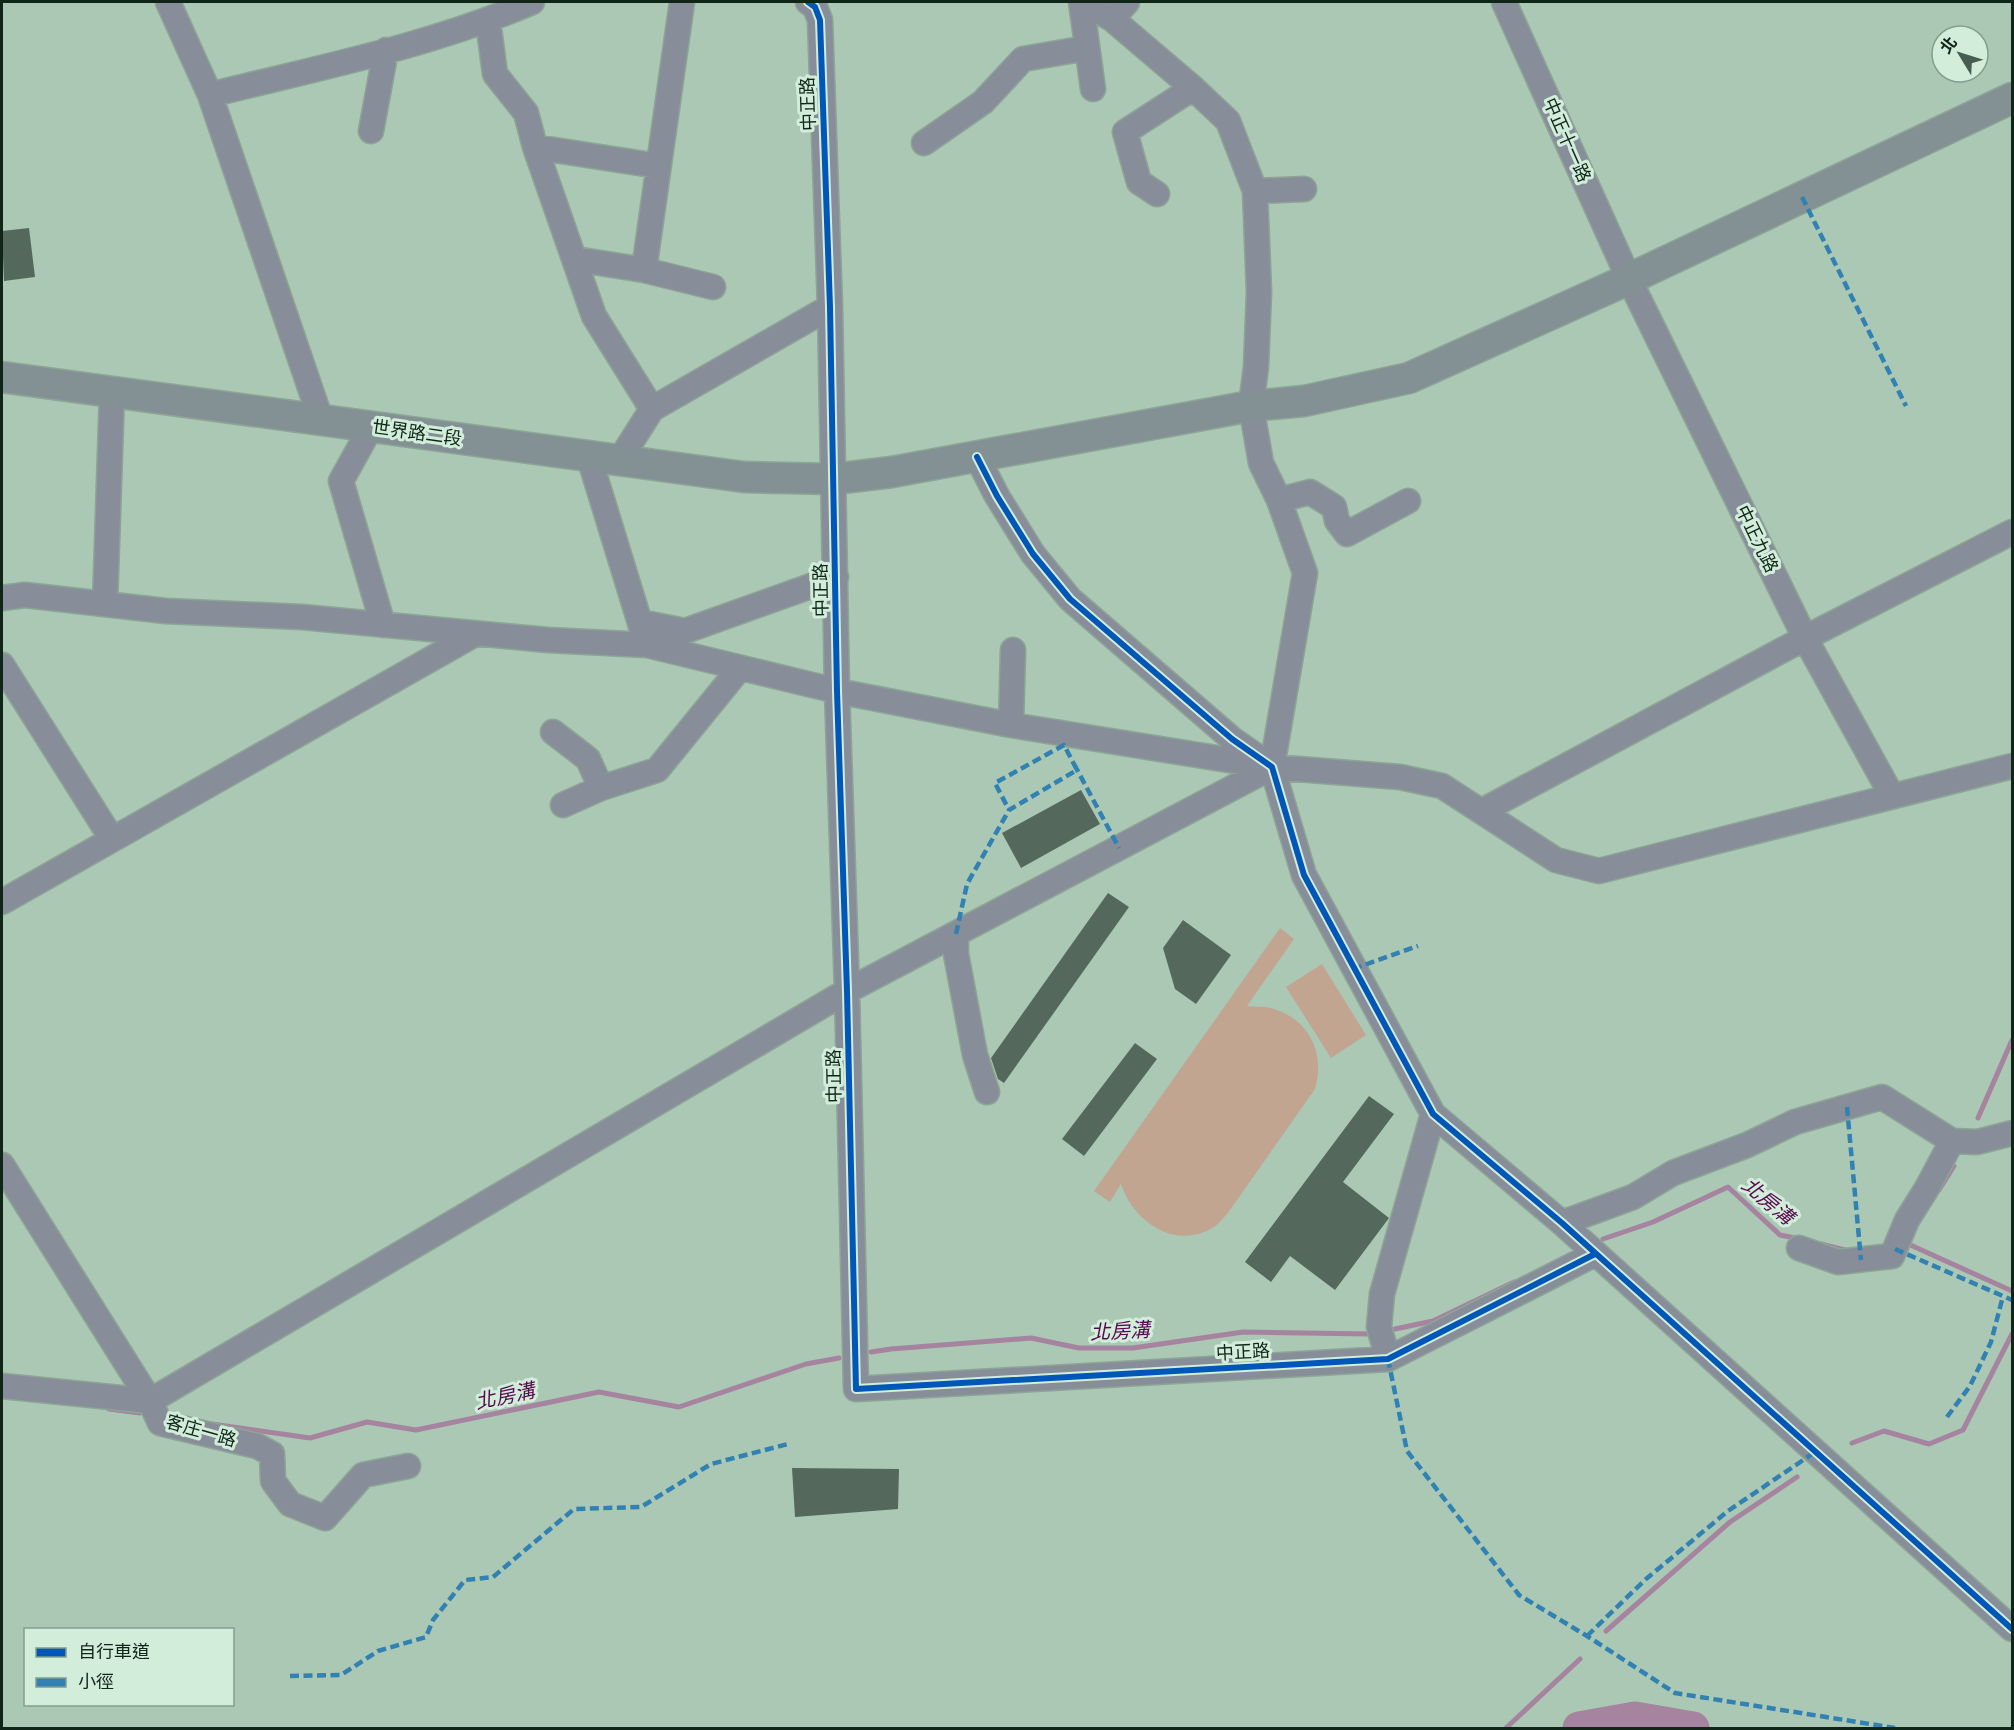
<svg xmlns="http://www.w3.org/2000/svg" width="2014" height="1730" font-family="'Fira Sans','Noto Sans TC',sans-serif">
	<style>
		.green { fill: #c2a591 }
		.lines { fill: none; stroke-linecap: round; stroke-linejoin: round }
		.stream { stroke: #a6839f; stroke-width: 5 }
		.river { stroke: #a6839f; stroke-width: 33 }
		.building { fill: #54695c }
		.minor-casing { stroke: #8da596; stroke-width: 27 }
		.major-casing { stroke: #8da596; stroke-width: 33 }
		.minor { stroke: #878e99; stroke-width: 24 }
		.major { stroke: #839195; stroke-width: 30 }
		.quiet { stroke: #3181b3; stroke-width: 4.5; stroke-dasharray: 9 4.5; stroke-linecap: butt }
		.cycleway-casing { stroke: #d2eedb; stroke-width: 10 }
		.cycleway { stroke: #0057b8; stroke-width: 6 }
		.labels { text-anchor: middle; dominant-baseline: central; stroke-width: 6; stroke-linejoin: round; paint-order: stroke }
		.street-label { font-size: 18px; fill: #0f2518; stroke: #d2eedb }
		.water-label { font-size: 20px; font-style: italic; fill: #58094d; stroke: #d2eedb }
	</style>
	<rect width="100%" height="100%" fill="#aac8b4"/>
	<path class="green" d="M 1280,928 L 1294,939 L 1247,1006 C 1255,1007 1263,1006 1271,1008 C 1308,1018 1326,1052 1315,1089 L 1230,1210 C 1225,1216 1220,1223 1214,1227 C 1176,1251 1133,1222 1121,1184 L 1110,1202 L 1094,1191 Z
		M 1322,964 L 1366,1035 L 1331,1058 L 1286,987 Z"/>
	<g class="lines">
		<path class="stream" d="M 1978,1118 L 2012,1040
			M 1939,1190 L 1954,1166
			M 1603,1239 L 1653,1222 L 1728,1187 L 1780,1235 L 1800,1239
			M 1906,1243 L 2012,1291
			M 1821,1244 L 1849,1251
			M 1395,1329 L 1433,1321 L 1514,1282
			M 871,1352 L 891,1349 L 1031,1338 L 1079,1348 L 1133,1348 L 1243,1332 L 1371,1334
			M 109,1409 L 140,1413
			M 212,1424 L 310,1438 L 367,1422 L 416,1430 L 599,1392 L 679,1407 L 806,1364 L 839,1358
			M 1852,1443 L 1884,1431 L 1929,1444 L 1963,1430 L 2012,1334
			M 1606,1631 L 1730,1522 L 1797,1477
			M 1506,1728 L 1580,1659"/>
		<path class="river" d="M 1579,1728 L 1635,1718 L 1693,1728"/>
	</g>
	<path class="building" d="M 29,228 L 35,277 L 4,281 L 2,231 Z
		M 1081,790 L 1100,824 L 1021,868 L 1002,833 Z
		M 1108,893 L 1129,907 L 1004,1083 L 998,1079 L 991,1058 Z
		M 1183,920 L 1231,955 L 1196,1004 L 1175,989 L 1163,948 Z
		M 1135,1043 L 1157,1059 L 1084,1156 L 1062,1139 Z
		M 1369,1096 L 1394,1114 L 1343,1182 L 1389,1218 L 1335,1290 L 1290,1256 L 1271,1282 L 1245,1262 Z
		M 792,1468 L 899,1469 L 898,1509 L 795,1517 Z"/>
	<g class="lines">
		<g class="minor-casing">
			<path id="minor" d="M 168,2 L 210,95 L 321,420
				M 808,2 L 815,7 L 820,20 L 830,307 L 837,691 L 847,991 L 856,1389 L 1388,1359 L 1595,1254
				M 1081,2 L 1093,89
				M 1504,2 L 1629,279 L 1805,638 L 1892,796
				M 1112,19 L 1127,2
				M 488,21 L 495,74 L 526,113 L 535,147 L 594,316 L 652,409
				M 210,95 C 317,68 430,46 532,2
				M 371,131 L 386,50
				M 924,143 L 983,102 L 1023,59 L 1087,48
				M 535,147 L 658,166
				M 1255,191 L 1304,189
				M 1157,194 L 1139,182 L 1125,132 L 1193,88
				M 575,259 L 644,270 L 713,287
				M 644,270 L 682,2
				M 371,427 L 341,481 L 383,625
				M 589,457 L 644,636
				M 977,457 L 997,496 L 1033,554 L 1070,599 L 1232,739 L 1272,767 L 1304,875 L 1433,1114 L 1562,1223 L 2012,1629
				M 619,461 L 652,409 L 830,307
				M 1279,500 L 1310,492 L 1334,507 L 1337,521 L 1347,534 L 1408,501
				M 2,598 L 25,595 L 166,611 L 302,617 L 548,640 L 647,645 L 837,691 L 1011,725 L 1272,767 L 1400,777 L 1442,786 L 1556,860 L 1599,871 L 2012,766
				M 105,604 L 112,392
				M 640,622 L 685,631 L 836,577
				M 2,665 L 112,839
				M 1011,725 L 1013,650
				M 553,732 L 588,759 L 601,788
				M 563,805 L 601,788 L 657,770 L 740,668
				M 1482,811 L 1805,638 L 2012,532
				M 2,902 L 475,634
				M 956,934 L 956,954 L 975,1055 L 987,1092
				M 2,1165 L 150,1401 L 160,1423 L 257,1446 L 272,1454 L 273,1481 L 290,1504 L 325,1518 L 363,1475 L 408,1466
				M 1562,1223 L 1633,1197 L 1673,1173 L 1747,1145 L 1795,1122 L 1882,1097 L 1952,1141 L 1977,1142 L 2012,1133
				M 1799,1248 L 1838,1262 L 1892,1256 L 1907,1220 L 1927,1188 L 1952,1141
				M 1388,1359 L 1379,1327 L 1382,1294 L 1433,1114
				M 2,1386 L 150,1401 L 847,991 L 1272,767 L 1305,573 L 1279,500 L 1261,463 L 1251,406 L 1256,367 L 1259,292 L 1255,191 L 1228,121 L 1193,88 L 1112,19 L 1083,2"/>
		</g>
		<g class="major-casing">
			<path id="major" d="M 2,377 L 744,477 L 834,479 L 892,472 L 1251,406 L 1304,401 L 1409,378 L 1629,279 L 2012,98"/>
		</g>
		<use href="#minor" class="minor"/>
		<use href="#major" class="major"/>
		<path class="quiet" d="M 1802,197 L 1906,406
			M 1074,764 L 1119,848
			M 956,934 L 967,884 L 1009,810 L 1077,770 L 1064,745 L 995,783 L 1009,810
			M 1353,969 L 1418,946
			M 1847,1107 L 1861,1260
			M 1895,1249 L 2012,1300
			M 1388,1359 L 1407,1451 L 1519,1595 L 1587,1636 L 1675,1693 L 1895,1728
			M 1947,1417 L 1970,1386 L 1991,1342 L 2003,1296
			M 1587,1636 L 1646,1579 L 1728,1511 L 1815,1452
			M 290,1676 L 341,1675 L 378,1651 L 426,1637 L 433,1620 L 465,1580 L 493,1577 L 574,1509 L 641,1507 L 711,1464 L 788,1444"/>
		<g class="cycleway-casing">
			<path id="cycleway" d="M 808,2 L 815,7 L 820,20 L 830,307 L 837,691 L 847,991 L 856,1389 L 1388,1359 L 1595,1254
				M 977,457 L 997,496 L 1033,554 L 1070,599 L 1232,739 L 1272,767 L 1304,875 L 1433,1114 L 1562,1223 L 2012,1629"/>
		</g>
		<use href="#cycleway" class="cycleway"/>
	</g>
	<g class="labels">
		<g class="street-label">
			<text transform="translate(808 104) rotate(-92)">中正路</text>
			<text transform="translate(1567 140) rotate(66)">中正十一路</text>
			<text transform="translate(417 433) rotate(8)">世界路二段</text>
			<text transform="translate(1757 539) rotate(64)">中正九路</text>
			<text transform="translate(821 590) rotate(-91)">中正路</text>
			<text transform="translate(834 1076) rotate(-91)">中正路</text>
			<text transform="translate(1243 1352) rotate(-3)">中正路</text>
			<text transform="translate(201 1431) rotate(16)">客庄一路</text>
		</g>
		<g class="water-label">
			<text transform="translate(1768 1201) rotate(40)">北房溝</text>
			<text transform="translate(1120 1331) rotate(-3)">北房溝</text>
			<text transform="translate(505 1396) rotate(-12)">北房溝</text>
		</g>
	</g>
	<rect width="2014" height="1730" fill="none" stroke="#0f2518" stroke-width="6"/>
	<rect x="24" y="1628" width="210" height="78" fill="#d2eedb" stroke="#849e8d" stroke-width="1.5"/>
	<rect x="36" y="1648" width="30" height="9" fill="#0057b8" stroke="#849e8d" stroke-width="1.5"/>
	<text x="78" y="1658" font-size="18" fill="#0f2518">自行車道</text>
	<rect x="36" y="1678" width="30" height="9" fill="#3181b3" stroke="#849e8d" stroke-width="1.5"/>
	<text x="78" y="1688" font-size="18" fill="#0f2518">小徑</text>
	<g transform="translate(1960 54) rotate(308)"><circle r="28" fill="#d2eedb" stroke="#849e8d" stroke-width="1.5"/>
	<path d="M0-4.5L10 22L0 15L-10 22Z" fill="#455e4f"/>
	<text y="-9" font-size="16" font-weight="bold" text-anchor="middle" fill="#0f2518">北</text>
	</g>
</svg>
